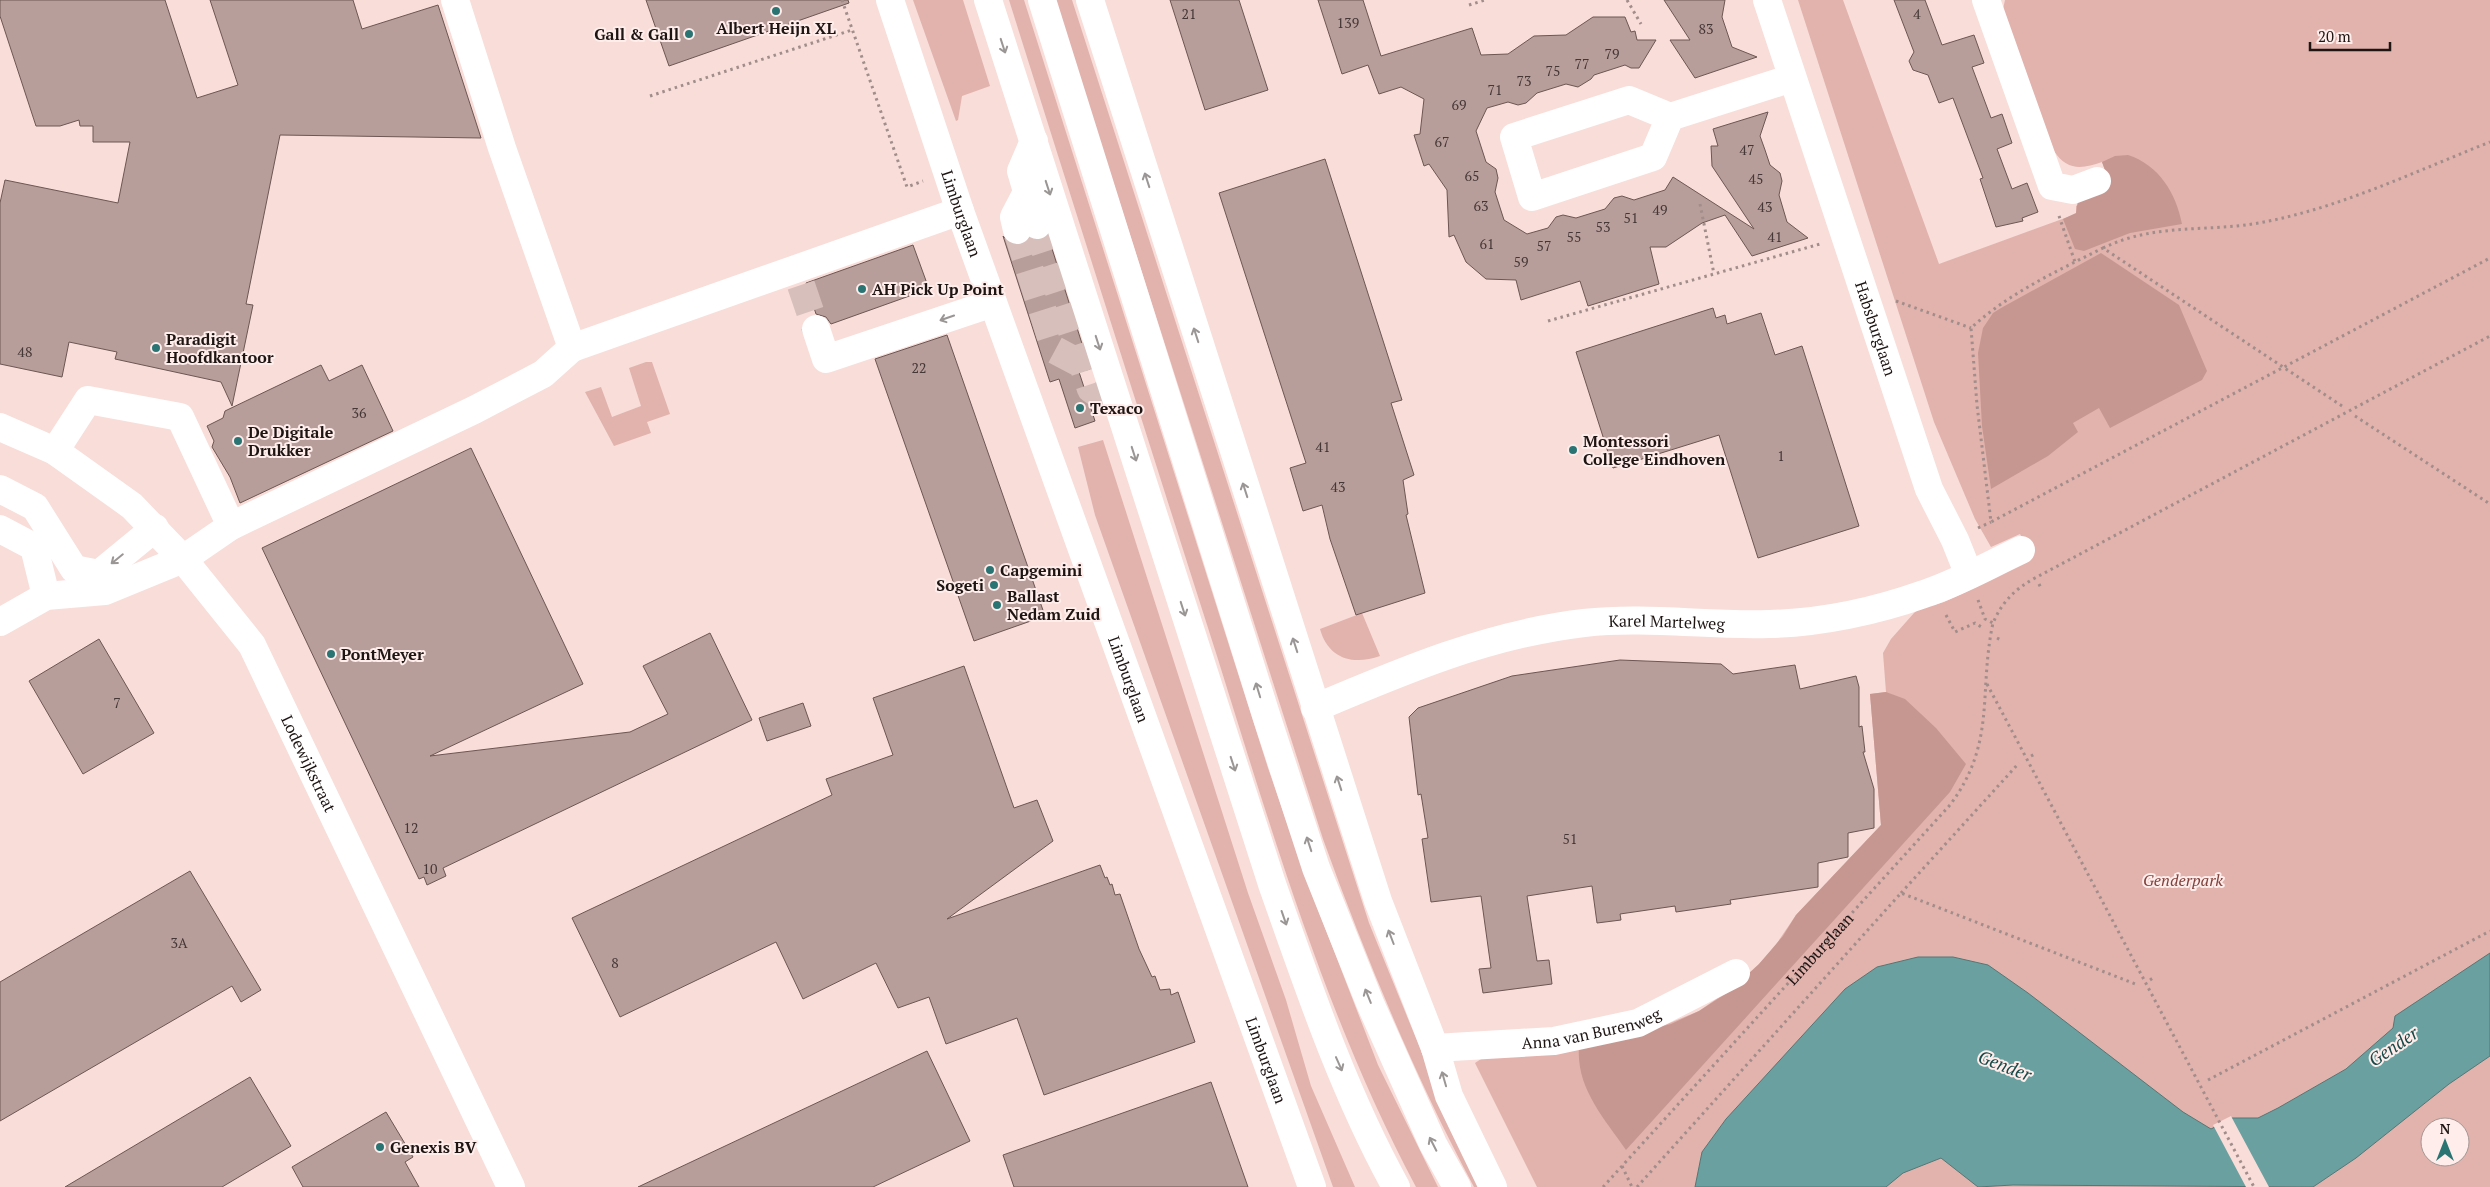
<svg xmlns="http://www.w3.org/2000/svg" width="2490" height="1187" font-family="'PT Serif',serif">
	<style>
		.green { fill: #e2b2ad; fill-rule: evenodd }
		.forest { fill: #c69791 }
		.water { fill: #6aa1a0; stroke: #537776 }
		.pier { fill: #f8ddd9 }
		.building { fill: #b89e9b; stroke: #6d5653 }
		.lines { fill: none; stroke-linecap: round; stroke-linejoin: round }
		.minor-tunnel { stroke: #d7bfbb; stroke-width: 28; stroke-dasharray: 28 14; stroke-linecap: butt }
		.path { stroke: #a18d8a; stroke-width: 3; stroke-dasharray: 2.5 4; stroke-linecap: butt }
		.minor { stroke: #fff; stroke-width: 28 }
		.major { stroke: #fff; stroke-width: 28 }
		.oneway { stroke: #9a9695 }
		.poi-dot { fill: #2a7473; stroke: #feedeb; stroke-width: 2 }
		.labels { text-anchor: middle; dominant-baseline: central; stroke-width: 4; stroke-linejoin: round; paint-order: stroke }
		.number-label { font-size: 14px; fill: #443735 }
		.poi-label { font-size: 16px; font-weight: bold; fill: #1e1513; stroke: #feedeb; text-anchor: start }
		.street-label { font-size: 16px; fill: #1e1513; stroke: #feedeb }
		.park-label { font-size: 16px; font-style: italic; fill: #81413c; stroke: #feedeb }
		.water-label { font-size: 18px; font-style: italic; fill: #164948; stroke: #feedeb }
	</style>
	<rect width="100%" height="100%" fill="#f8ddd9"/>
	<path class="green" d="M 913,0 L 963,0 L 990,86 L 962,96 L 958,120 L 956,121 Z
		M 1009,0 L 1024,0 L 1268,768 L 1307,881 L 1378,1065 L 1438,1187 L 1416,1187 C 1327,1020 1273,835 1217,656 C 1147,437 1078,219 1009,0 Z
		M 1055,0 L 1072,0 L 1369,923 L 1424,1058 L 1484,1187 L 1474,1187 C 1414,1075 1366,958 1323,839 Z
		M 1798,0 L 1843,0 L 1939,264 L 2076,214 L 2076,206 L 2110,184 L 2102,162 C 2082,169 2067,171 2054,151 L 2003,9 L 2005,0 L 2490,0 L 2490,1187 L 1537,1187 L 1475,1063 L 1481,1059 L 1655,1029 L 1699,1011 L 1745,979 L 1773,949 L 1796,915 L 1881,825 L 1870,694 L 1886,692 L 1883,653 L 1891,639 L 1914,613 L 1919,609 L 1944,602 L 1966,592 L 2032,556 L 2020,534 L 1991,547 L 1975,519 L 1934,422 ZM 2430,1127 L 2460,1127 L 2460,1157 L 2430,1157 Z
		M 646,362 L 652,362 L 670,414 L 647,422 L 651,433 L 614,446 L 585,392 L 601,387 L 612,417 L 641,406 L 629,368 Z
		M 1103,440 L 1248,893 L 1286,1000 L 1311,1086 L 1355,1187 L 1333,1187 L 1095,515 L 1078,447 Z
		M 1362,613 L 1380,656 C 1352,666 1328,658 1320,629 Z"/>
	<path class="forest" d="M 2128,155 C 2159,165 2176,193 2182,224 L 2130,233 L 2084,251 L 2075,249 L 2063,219 L 2076,213 L 2078,200 L 2110,184 L 2102,162 L 2115,156 Z
		M 2101,253 L 2179,305 L 2207,371 L 2202,380 L 2110,428 L 2099,408 L 2073,423 L 2078,432 L 2048,456 L 1991,489 L 1982,426 L 1978,353 L 1983,328 L 1993,313 L 2001,308 Z
		M 1886,692 L 1905,699 L 1936,728 L 1966,764 L 1950,792 L 1626,1150 C 1604,1118 1576,1088 1579,1047 L 1671,1024 L 1699,1011 L 1727,993 L 1759,964 L 1783,936 L 1796,915 L 1881,825 L 1870,694 Z"/>
	<path class="water" d="M 2490,953 L 2490,1056 L 2449,1084 L 2356,1158 L 2313,1187 L 2013,1185 L 1978,1187 L 1941,1158 L 1903,1173 L 1886,1187 L 1695,1187 L 1702,1152 L 1726,1119 L 1845,989 L 1877,967 L 1918,957 L 1953,957 L 1988,965 L 2028,993 L 2183,1112 L 2211,1129 L 2232,1118 L 2258,1118 L 2278,1108 L 2346,1069 L 2393,1028 L 2395,1016 Z"/>
	<path class="pier" d="M 2231,1116 L 2232,1118 L 2269,1187 L 2246,1187 L 2213,1125 Z"/>
	<path class="building" d="M 0,0 L 165,0 L 197,98 L 238,85 L 210,0 L 353,0 L 362,29 L 438,5 L 481,138 L 280,135 L 246,304 L 253,305 L 232,406 L 221,382 L 115,359 L 117,352 L 69,342 L 62,377 L 0,364 L 0,203 L 5,180 L 118,203 L 130,142 L 93,142 L 93,126 L 80,126 L 79,120 L 60,126 L 36,126 L 0,16 Z
		M 646,0 L 848,0 L 849,3 L 669,66 Z
		M 1170,0 L 1239,0 L 1268,90 L 1205,110 Z
		M 1318,0 L 1363,0 L 1381,56 L 1472,28 L 1481,55 L 1508,54 L 1534,36 L 1566,35 L 1593,17 L 1625,17 L 1631,32 L 1635,31 L 1637,40 L 1656,40 L 1639,68 L 1631,68 L 1625,65 L 1594,75 L 1591,79 L 1578,87 L 1566,84 L 1537,93 L 1526,103 L 1518,105 L 1508,102 L 1487,108 L 1476,131 L 1486,162 L 1496,169 L 1498,178 L 1495,192 L 1504,220 L 1527,234 L 1548,228 L 1556,217 L 1563,215 L 1576,218 L 1605,209 L 1614,198 L 1622,196 L 1634,200 L 1665,190 L 1673,177 L 1754,229 L 1712,166 L 1711,146 L 1718,146 L 1713,129 L 1768,112 L 1760,136 L 1765,150 L 1770,165 L 1780,173 L 1782,181 L 1779,195 L 1787,222 L 1808,238 L 1752,256 L 1725,215 L 1702,223 L 1666,247 L 1650,247 L 1659,284 L 1588,306 L 1580,281 L 1521,300 L 1516,280 L 1486,279 L 1466,262 L 1454,235 L 1449,237 L 1447,190 L 1429,164 L 1424,166 L 1414,135 L 1420,134 L 1424,99 L 1401,87 L 1379,94 L 1368,65 L 1342,74 Z
		M 1664,0 L 1725,0 L 1722,17 L 1732,47 L 1757,57 L 1695,78 L 1670,40 L 1690,40 Z
		M 1894,0 L 1925,0 L 1942,45 L 1974,35 L 1984,63 L 1972,67 L 1991,118 L 2002,114 L 2012,143 L 1997,149 L 2012,189 L 2027,183 L 2038,212 L 2022,218 L 2023,221 L 1996,227 L 1980,179 L 1983,178 L 1953,98 L 1939,103 L 1928,75 L 1913,70 L 1909,61 L 1914,52 Z
		M 1325,159 L 1402,400 L 1391,403 L 1414,475 L 1403,480 L 1408,514 L 1406,515 L 1425,593 L 1356,615 L 1330,539 L 1322,505 L 1303,511 L 1290,468 L 1306,463 L 1219,193 Z
		M 1003,236 L 1012,245 L 1020,245 L 1030,238 L 1041,240 L 1048,236 L 1090,369 L 1079,372 L 1095,421 L 1075,428 L 1059,379 L 1050,382 Z
		M 913,245 L 929,289 L 831,324 L 826,317 L 816,314 L 806,283 Z
		M 1713,308 L 1716,318 L 1725,315 L 1727,324 L 1761,313 L 1775,355 L 1802,346 L 1859,526 L 1758,558 L 1719,435 L 1613,468 L 1576,352 Z
		M 947,335 L 1045,616 L 974,641 L 875,359 Z
		M 321,365 L 329,381 L 362,365 L 393,431 L 240,503 L 230,477 L 212,447 L 214,441 L 207,426 L 223,418 L 225,411 Z
		M 471,448 L 583,684 L 430,756 L 630,732 L 668,714 L 643,666 L 710,633 L 752,720 L 443,868 L 446,876 L 427,885 L 424,877 L 419,879 L 262,548 Z
		M 99,639 L 154,733 L 83,774 L 29,681 Z
		M 1620,660 L 1721,664 L 1733,674 L 1795,665 L 1800,689 L 1856,676 L 1859,687 L 1859,727 L 1862,726 L 1865,752 L 1863,752 L 1874,789 L 1874,828 L 1848,833 L 1848,857 L 1818,863 L 1818,887 L 1730,900 L 1731,904 L 1676,912 L 1675,906 L 1620,914 L 1621,920 L 1597,923 L 1592,886 L 1527,896 L 1537,961 L 1549,960 L 1552,984 L 1483,993 L 1479,969 L 1491,968 L 1481,896 L 1431,902 L 1422,839 L 1428,838 L 1421,794 L 1418,795 L 1409,717 L 1418,708 L 1512,676 Z
		M 964,666 L 1014,808 L 1037,800 L 1053,841 L 947,919 L 1100,865 L 1105,878 L 1107,877 L 1110,885 L 1112,884 L 1115,895 L 1120,894 L 1139,949 L 1152,977 L 1155,976 L 1160,990 L 1170,989 L 1171,995 L 1178,992 L 1195,1042 L 1044,1095 L 1017,1018 L 946,1044 L 929,997 L 898,1008 L 876,963 L 803,999 L 776,942 L 620,1017 L 572,918 L 832,795 L 826,779 L 893,755 L 873,698 Z
		M 803,703 L 811,726 L 767,741 L 759,718 Z
		M 190,871 L 261,990 L 241,1002 L 232,986 L 0,1121 L 0,982 Z
		M 927,1051 L 970,1141 L 873,1187 L 638,1187 Z
		M 250,1077 L 291,1146 L 222,1187 L 65,1187 Z
		M 1211,1082 L 1248,1187 L 1014,1187 L 1003,1155 Z
		M 386,1112 L 413,1157 L 405,1162 L 419,1187 L 303,1187 L 292,1167 Z"/>
	<g class="lines">
		<path class="minor-tunnel" d="M 1037,225 L 1091,389 L 1119,408
			M 1017,230 L 1055,350 L 1083,365
			M 801,285 L 816,329"/>
		<g class="path">
			<path d="M 842,0 L 907,187 L 923,181"/>
			<path d="M 1627,0 L 1641,24"/>
			<path d="M 1469,5 L 1485,0"/>
			<path d="M 650,96 L 852,30"/>
			<path d="M 1700,204 L 1714,274"/>
			<path d="M 2059,216 L 2075,262"/>
			<path d="M 2103,248 C 2157,222 2208,233 2264,222 C 2342,207 2416,171 2490,142"/>
			<path d="M 1896,301 L 1971,328"/>
			<path d="M 1548,321 L 1820,244"/>
			<path d="M 2342,406 L 2103,248 C 2057,271 2009,293 1971,328 L 1977,405 L 1991,522 L 2490,258"/>
			<path d="M 2355,416 L 2490,504"/>
			<path d="M 1978,528 L 1991,522"/>
			<path d="M 2039,584 L 2041,588"/>
			<path d="M 1978,600 L 1985,619 L 1993,623"/>
			<path d="M 1946,615 L 1955,632 L 1975,623 L 1983,628"/>
			<path d="M 1997,638 L 2001,640"/>
			<path d="M 1987,684 L 2254,1187"/>
			<path d="M 2031,756 L 2035,754"/>
			<path d="M 1901,893 L 2019,763"/>
			<path d="M 2150,980 L 2153,978"/>
			<path d="M 2208,1080 L 2490,931"/>
			<path d="M 1622,1166 L 1632,1187"/>
			<path id="s1" d="M 1603,1187 L 1950,805 C 1997,742 1978,692 1993,623 C 2002,602 2015,589 2035,578 L 2490,336"/>
			<path d="M 1637,1187 L 1901,893 L 2138,985"/>
		</g>
		<g class="minor">
			<path id="s2" d="M 890,0 L 960,211 L 1312,1187"/>
			<path d="M 1090,0 L 1378,901 L 1435,1048 L 1449,1096 L 1493,1187"/>
			<path id="s3" d="M 1767,0 L 1929,489 L 1955,540 L 1969,575"/>
			<path d="M 1986,0 L 2052,186 L 2073,190 L 2097,181"/>
			<path d="M 1670,117 L 1653,157 L 1532,197 L 1514,137 L 1629,100 L 1670,117 L 1792,78"/>
			<path d="M 1034,141 L 1021,171 L 1037,225"/>
			<path d="M 1017,230 L 1014,217 L 1027,192"/>
			<path d="M 816,329 L 826,359 L 993,303"/>
			<path d="M 572,348 L 960,211"/>
			<path id="s4" d="M 0,427 L 55,451 L 132,506 L 183,559 L 252,645 L 511,1187"/>
			<path d="M 55,451 L 88,400 L 180,417 L 231,526"/>
			<path d="M 0,489 L 35,507 L 74,569 L 99,574 L 155,528"/>
			<path d="M 0,529 L 34,547 L 46,596"/>
			<path d="M 0,622 L 46,596 L 105,591 L 183,559 L 231,526 L 474,410 L 543,374 L 572,348 L 502,148 L 455,0"/>
			<path id="s5" d="M 1315,708 C 1402,671 1489,634 1584,623 C 1646,616 1707,626 1769,624 C 1820,623 1876,611 1924,594 C 1958,583 1989,565 2021,550"/>
			<path id="s6" d="M 1435,1048 L 1554,1041 L 1638,1023 L 1736,973"/>
		</g>
		<path class="major" d="M 988,0 L 1272,884 C 1308,986 1343,1091 1396,1187
			M 1042,0 L 1267,718 L 1316,868 L 1370,1003 L 1433,1144 L 1457,1187"/>
	</g>
	<defs><path id="oneway-shaft" d="M-6 0H5M1.5-3L5.5 0L1.5 3" fill="none" stroke-width="1.6" stroke-linecap="round" stroke-linejoin="round" transform="scale(1.25)"/></defs>
	<g class="oneway">
		<use href="#oneway-shaft" transform="translate(1003 46) rotate(72)"/>
		<use href="#oneway-shaft" transform="translate(1147 180) rotate(-108)"/>
		<use href="#oneway-shaft" transform="translate(1048 188) rotate(72)"/>
		<use href="#oneway-shaft" transform="translate(947 318) rotate(161)"/>
		<use href="#oneway-shaft" transform="translate(1196 335) rotate(-108)"/>
		<use href="#oneway-shaft" transform="translate(1098 343) rotate(72)"/>
		<use href="#oneway-shaft" transform="translate(1134 454) rotate(72)"/>
		<use href="#oneway-shaft" transform="translate(1245 490) rotate(-108)"/>
		<use href="#oneway-shaft" transform="translate(117 559) rotate(141)"/>
		<use href="#oneway-shaft" transform="translate(1183 609) rotate(72)"/>
		<use href="#oneway-shaft" transform="translate(1295 645) rotate(-108)"/>
		<use href="#oneway-shaft" transform="translate(1258 690) rotate(-107)"/>
		<use href="#oneway-shaft" transform="translate(1233 764) rotate(72)"/>
		<use href="#oneway-shaft" transform="translate(1339 783) rotate(-108)"/>
		<use href="#oneway-shaft" transform="translate(1309 844) rotate(-108)"/>
		<use href="#oneway-shaft" transform="translate(1284 918) rotate(71)"/>
		<use href="#oneway-shaft" transform="translate(1391 937) rotate(-111)"/>
		<use href="#oneway-shaft" transform="translate(1368 996) rotate(-112)"/>
		<use href="#oneway-shaft" transform="translate(1339 1064) rotate(66)"/>
		<use href="#oneway-shaft" transform="translate(1444 1079) rotate(-106)"/>
		<use href="#oneway-shaft" transform="translate(1433 1144) rotate(-117)"/>
	</g>
	<g class="poi-dot">
		<circle cx="776" cy="11" r="5"/>
		<circle cx="689" cy="34" r="5"/>
		<circle cx="862" cy="289" r="5"/>
		<circle cx="156" cy="348" r="5"/>
		<circle cx="1080" cy="408" r="5"/>
		<circle cx="238" cy="441" r="5"/>
		<circle cx="1573" cy="450" r="5"/>
		<circle cx="990" cy="570" r="5"/>
		<circle cx="994" cy="585" r="5"/>
		<circle cx="997" cy="605" r="5"/>
		<circle cx="331" cy="654" r="5"/>
		<circle cx="380" cy="1147" r="5"/>
	</g>
	<g class="labels">
		<g class="number-label">
			<text x="1189" y="13">21</text>
			<text x="1917" y="13">4</text>
			<text x="1348" y="22">139</text>
			<text x="1706" y="28">83</text>
			<text x="1612" y="53">79</text>
			<text x="1582" y="63">77</text>
			<text x="1553" y="70">75</text>
			<text x="1524" y="80">73</text>
			<text x="1495" y="89">71</text>
			<text x="1459" y="104">69</text>
			<text x="1442" y="141">67</text>
			<text x="1747" y="149">47</text>
			<text x="1472" y="175">65</text>
			<text x="1756" y="178">45</text>
			<text x="1481" y="205">63</text>
			<text x="1765" y="206">43</text>
			<text x="1660" y="209">49</text>
			<text x="1631" y="217">51</text>
			<text x="1603" y="226">53</text>
			<text x="1574" y="236">55</text>
			<text x="1775" y="236">41</text>
			<text x="1487" y="243">61</text>
			<text x="1544" y="245">57</text>
			<text x="1521" y="261">59</text>
			<text x="25" y="351">48</text>
			<text x="919" y="367">22</text>
			<text x="359" y="412">36</text>
			<text x="1323" y="446">41</text>
			<text x="1781" y="455">1</text>
			<text x="1338" y="486">43</text>
			<text x="117" y="702">7</text>
			<text x="411" y="827">12</text>
			<text x="1570" y="838">51</text>
			<text x="430" y="868">10</text>
			<text x="179" y="942">3A</text>
			<text x="615" y="962">8</text>
		</g>
		<g class="poi-label">
			<text x="776" y="28" text-anchor="middle">Albert Heijn XL</text>
			<text x="679" y="34" text-anchor="end">Gall &amp; Gall</text>
			<text x="872" y="289">AH Pick Up Point</text>
			<text x="166" y="339">Paradigit<tspan x="166" dy="18">Hoofdkantoor</tspan></text>
			<text x="1090" y="408">Texaco</text>
			<text x="248" y="432">De Digitale<tspan x="248" dy="18">Drukker</tspan></text>
			<text x="1583" y="441">Montessori<tspan x="1583" dy="18">College Eindhoven</tspan></text>
			<text x="1000" y="570">Capgemini</text>
			<text x="984" y="585" text-anchor="end">Sogeti</text>
			<text x="1007" y="596">Ballast<tspan x="1007" dy="18">Nedam Zuid</tspan></text>
			<text x="341" y="654">PontMeyer</text>
			<text x="390" y="1147">Genexis BV</text>
		</g>
		<g class="street-label">
			<text stroke="none"><textPath href="#s2" startOffset="225">Limburglaan</textPath></text>
			<text stroke="none"><textPath href="#s3" startOffset="346">Habsburglaan</textPath></text>
			<text stroke="none"><textPath href="#s5" startOffset="366">Karel Martelweg</textPath></text>
			<text stroke="none"><textPath href="#s2" startOffset="720">Limburglaan</textPath></text>
			<text stroke="none"><textPath href="#s4" startOffset="470">Lodewijkstraat</textPath></text>
			<text stroke="none"><textPath href="#s1" startOffset="322">Limburglaan</textPath></text>
			<text stroke="none"><textPath href="#s6" startOffset="158">Anna van Burenweg</textPath></text>
			<text stroke="none"><textPath href="#s2" startOffset="1125">Limburglaan</textPath></text>
		</g>
		<g class="park-label">
			<text x="2183" y="880">Genderpark</text>
		</g>
		<g class="water-label">
			<text transform="translate(2393 1046) rotate(-34)">Gender</text>
			<text transform="translate(2005 1065) rotate(21)">Gender</text>
		</g>
	</g>
	<g transform="translate(2445 1142)"><circle r="24" fill="#feedeb" stroke="#a49795"/>
	<path d="M0-4L9 19L0 12L-9 19Z" fill="#2a7473"/>
	<text y="-8" font-size="14" font-weight="bold" text-anchor="middle" fill="#1e1513">N</text>
	</g>
	<path d="M2310 42v8h80v-8" fill="none" stroke="#1e1513" stroke-width="2.5"/>
	<text x="2318" y="42" font-size="15" fill="#1e1513" stroke="#feedeb" stroke-width="4" paint-order="stroke">20 m</text>
</svg>
